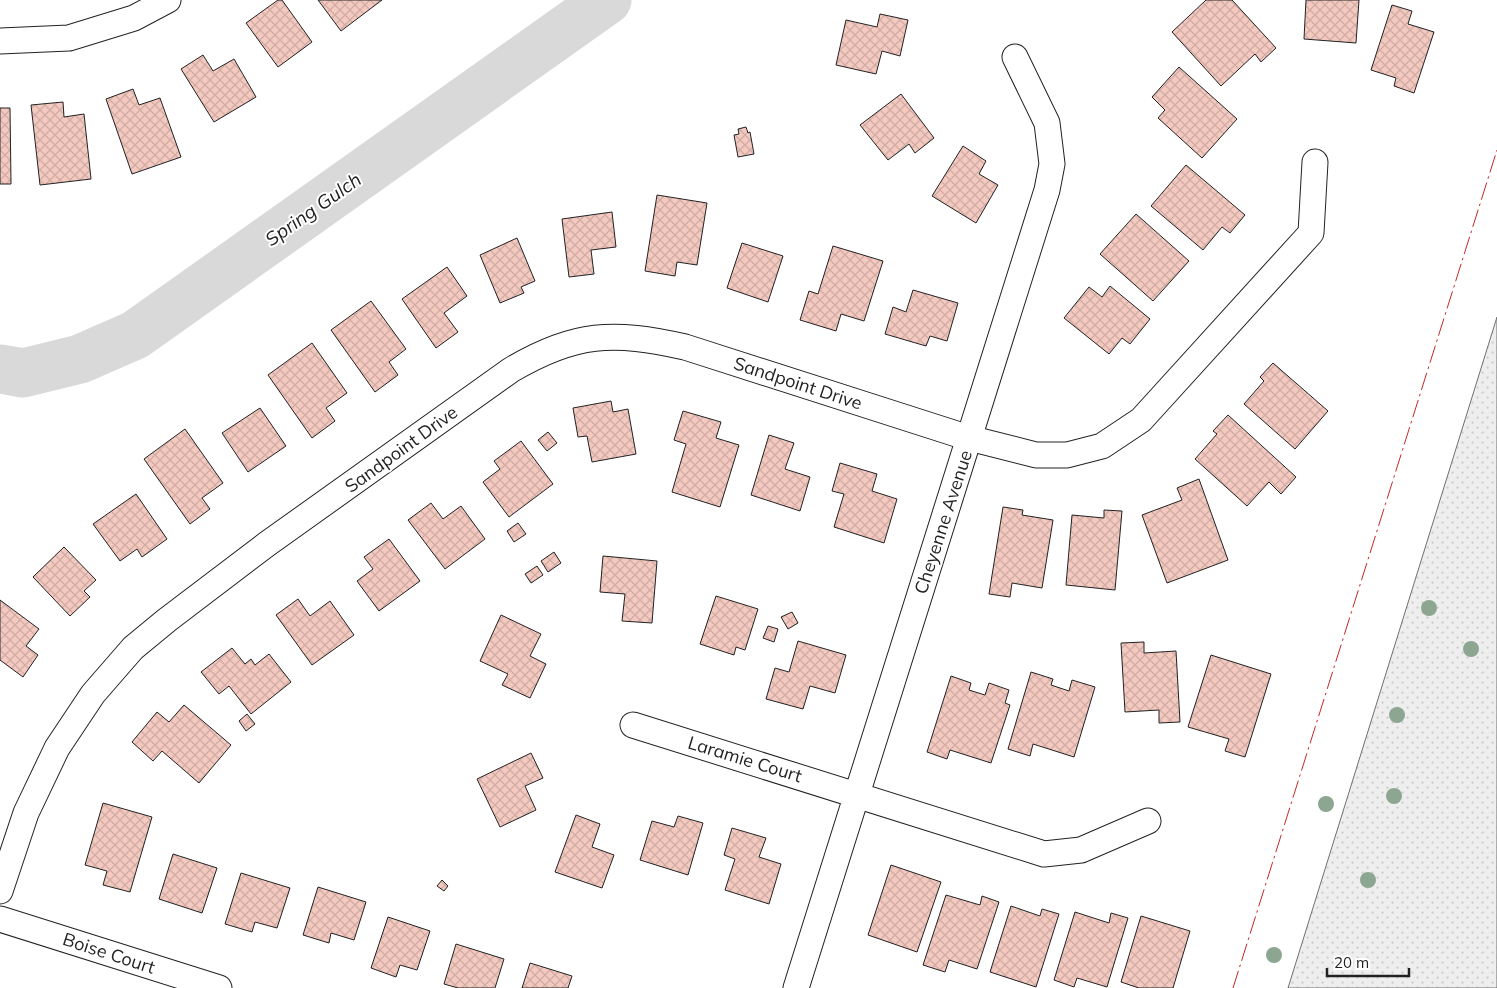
<svg xmlns="http://www.w3.org/2000/svg" width="1497" height="988" font-family="Mulish,sans-serif">
	<style>
		.grass { fill: url(#grass-dots); stroke: #6f6f6f }
		.lines { fill: none; stroke-linecap: round; stroke-linejoin: round }
		.river { stroke: #d9d9d9; stroke-width: 49 }
		.building { fill: url(#building-cross-hatch); stroke: #222 }
		.street-casing { stroke: #222; stroke-width: 27 }
		.street { stroke: #fff; stroke-width: 25 }
		.power { stroke: #c62828; stroke-width: 1; stroke-dasharray: 18 4 2.5 4; stroke-linecap: butt }
		.tree { fill: #8da692 }
		.labels { text-anchor: middle; dominant-baseline: central; stroke-width: 4; stroke-linejoin: round; paint-order: stroke }
		.street-label { font-size: 18px; fill: #222; stroke: #fff }
		.water-label { font-size: 19px; font-style: italic; fill: #222; stroke: #fff }
	</style>
	<defs>
		<pattern id="grass-dots" width="8" height="8" patternUnits="userSpaceOnUse" patternTransform="scale(1.25)"><rect width="8" height="8" fill="#eee"/><path d="M2 2h.1M6 6h.1" fill="none" stroke="#ccc" stroke-width="1.8" stroke-linecap="round"/></pattern>
		<pattern id="building-cross-hatch" width="8" height="8" patternUnits="userSpaceOnUse" patternTransform="scale(1.25)"><rect width="8" height="8" fill="#f3c9c0"/><path d="M0 0l8 8M0 8l8-8" fill="none" stroke="#d0aca5"/></pattern>
	</defs>
	<rect width="100%" height="100%" fill="#fff"/>
	<path class="grass" d="M 1497,317 L 1497,988 L 1288,988 Z"/>
	<g class="lines">
		<path class="river" d="M 0,369 L 23,373 L 80,359 L 135,335 L 607,0"/>
	</g>
	<path class="building" d="M 278,0 L 282,0 L 312,42 L 278,67 L 246,23 Z
		M 318,0 L 382,0 L 341,31 Z
		M 1206,0 L 1232,0 L 1276,48 L 1261,62 L 1255,54 L 1221,86 L 1172,32 Z
		M 1306,0 L 1359,0 L 1356,43 L 1304,39 Z
		M 1392,5 L 1412,11 L 1408,24 L 1434,32 L 1414,93 L 1394,86 L 1396,78 L 1371,70 Z
		M 880,14 L 908,20 L 900,56 L 882,51 L 876,74 L 836,65 L 846,20 L 877,27 Z
		M 203,55 L 213,71 L 234,59 L 256,97 L 214,122 L 181,69 Z
		M 1179,67 L 1237,119 L 1202,158 L 1158,118 L 1165,110 L 1152,97 Z
		M 133,89 L 139,105 L 160,98 L 181,157 L 132,174 L 106,99 Z
		M 901,94 L 934,138 L 915,153 L 909,144 L 888,160 L 860,125 Z
		M 63,102 L 64,117 L 84,114 L 91,179 L 40,185 L 31,105 Z
		M 0,108 L 10,108 L 11,184 L 0,184 Z
		M 746,127 L 748,133 L 750,132 L 754,154 L 738,157 L 734,135 L 739,134 L 738,129 Z
		M 963,146 L 986,161 L 979,174 L 998,185 L 976,223 L 932,196 Z
		M 1186,165 L 1245,215 L 1230,233 L 1222,227 L 1203,250 L 1151,206 Z
		M 657,195 L 707,203 L 697,265 L 677,262 L 675,276 L 645,271 Z
		M 612,212 L 616,247 L 591,250 L 594,274 L 569,277 L 562,219 Z
		M 1136,214 L 1189,261 L 1153,301 L 1100,254 Z
		M 517,238 L 535,281 L 521,287 L 524,293 L 500,303 L 480,255 Z
		M 742,243 L 783,256 L 768,302 L 727,288 Z
		M 833,246 L 883,261 L 864,321 L 841,314 L 836,331 L 800,320 L 809,291 L 818,294 Z
		M 447,267 L 467,296 L 444,313 L 458,332 L 436,348 L 402,299 Z
		M 1110,286 L 1150,319 L 1130,344 L 1122,338 L 1109,354 L 1064,318 L 1089,287 L 1102,297 Z
		M 913,290 L 958,303 L 947,341 L 930,336 L 926,346 L 885,334 L 893,307 L 906,312 Z
		M 371,301 L 406,349 L 389,362 L 398,375 L 375,392 L 331,330 Z
		M 312,343 L 347,393 L 326,408 L 335,421 L 312,438 L 268,375 Z
		M 1273,363 L 1328,411 L 1295,449 L 1244,404 L 1264,381 L 1260,377 Z
		M 611,401 L 613,412 L 628,409 L 636,454 L 592,462 L 587,436 L 578,437 L 573,408 Z
		M 260,408 L 286,446 L 248,472 L 222,433 Z
		M 683,411 L 721,422 L 716,438 L 739,445 L 720,507 L 672,492 L 686,444 L 674,440 Z
		M 1228,415 L 1296,477 L 1281,494 L 1269,482 L 1247,506 L 1195,459 L 1217,434 L 1213,431 Z
		M 185,429 L 223,483 L 202,498 L 210,509 L 190,524 L 144,459 Z
		M 548,432 L 557,443 L 547,451 L 538,440 Z
		M 769,435 L 794,443 L 785,469 L 810,477 L 800,511 L 751,495 Z
		M 521,441 L 553,484 L 509,517 L 483,482 L 500,469 L 494,461 Z
		M 840,463 L 877,474 L 872,491 L 897,499 L 884,543 L 834,527 L 844,494 L 832,491 Z
		M 1199,479 L 1228,560 L 1167,583 L 1142,515 L 1182,500 L 1177,488 Z
		M 136,494 L 167,539 L 142,557 L 137,549 L 120,561 L 93,524 Z
		M 431,503 L 443,519 L 461,506 L 485,539 L 445,569 L 408,520 Z
		M 1003,507 L 1023,510 L 1022,515 L 1053,520 L 1042,588 L 1012,583 L 1010,597 L 989,594 Z
		M 1104,510 L 1122,511 L 1115,590 L 1066,585 L 1072,515 L 1104,518 Z
		M 518,523 L 526,534 L 514,542 L 507,531 Z
		M 389,539 L 420,581 L 379,611 L 357,581 L 373,569 L 364,557 Z
		M 64,547 L 96,580 L 84,591 L 90,597 L 70,616 L 33,577 Z
		M 554,552 L 561,563 L 548,572 L 541,561 Z
		M 603,556 L 657,561 L 652,623 L 622,621 L 625,594 L 600,592 Z
		M 537,566 L 543,575 L 531,583 L 525,574 Z
		M 716,596 L 758,609 L 745,650 L 736,647 L 734,655 L 700,644 Z
		M 298,599 L 310,616 L 330,601 L 354,635 L 312,665 L 276,615 Z
		M 0,600 L 39,629 L 26,646 L 38,655 L 23,677 L 0,660 Z
		M 792,612 L 798,623 L 788,629 L 781,617 Z
		M 501,615 L 541,634 L 530,656 L 546,664 L 530,698 L 502,685 L 508,674 L 480,661 Z
		M 768,626 L 778,629 L 774,642 L 763,638 Z
		M 798,641 L 846,655 L 835,693 L 810,686 L 803,709 L 766,699 L 775,668 L 789,672 Z
		M 1144,642 L 1144,653 L 1176,651 L 1180,722 L 1159,723 L 1159,710 L 1125,712 L 1121,643 Z
		M 232,648 L 245,664 L 251,659 L 255,665 L 269,654 L 291,682 L 251,714 L 229,686 L 219,694 L 201,672 Z
		M 1211,655 L 1271,674 L 1245,757 L 1225,751 L 1229,739 L 1188,727 Z
		M 1031,672 L 1053,679 L 1051,685 L 1069,691 L 1072,680 L 1095,687 L 1074,757 L 1033,744 L 1030,756 L 1008,749 Z
		M 951,676 L 971,683 L 969,690 L 985,695 L 989,683 L 1009,690 L 1005,703 L 1010,705 L 991,763 L 950,750 L 947,759 L 927,752 Z
		M 184,705 L 231,745 L 199,783 L 162,751 L 153,761 L 132,742 L 157,712 L 169,722 Z
		M 247,714 L 255,724 L 246,731 L 239,721 Z
		M 531,753 L 543,778 L 525,786 L 536,810 L 500,827 L 477,779 Z
		M 103,803 L 152,817 L 130,892 L 103,885 L 107,871 L 85,865 Z
		M 576,815 L 600,824 L 592,847 L 614,855 L 602,888 L 555,872 Z
		M 678,816 L 703,823 L 688,875 L 640,860 L 652,821 L 674,827 Z
		M 732,828 L 766,838 L 759,857 L 781,864 L 769,904 L 725,890 L 735,859 L 724,855 Z
		M 173,854 L 217,868 L 202,913 L 159,899 Z
		M 891,865 L 941,882 L 917,952 L 868,935 Z
		M 241,873 L 290,888 L 277,928 L 255,922 L 252,932 L 225,924 Z
		M 442,880 L 448,886 L 444,891 L 437,886 Z
		M 318,887 L 366,902 L 354,940 L 331,933 L 329,943 L 303,935 Z
		M 946,895 L 980,905 L 982,896 L 999,902 L 977,969 L 949,960 L 945,972 L 923,965 Z
		M 1011,906 L 1040,916 L 1042,909 L 1059,914 L 1036,987 L 990,972 Z
		M 1075,912 L 1109,923 L 1111,913 L 1128,918 L 1107,987 L 1077,978 L 1074,987 L 1054,980 Z
		M 1141,916 L 1190,931 L 1173,988 L 1139,988 L 1121,982 Z
		M 388,917 L 430,931 L 417,970 L 400,965 L 396,977 L 371,968 Z
		M 456,944 L 504,959 L 495,988 L 458,988 L 444,984 Z
		M 530,963 L 572,976 L 568,988 L 522,988 Z"/>
	<g class="lines">
		<g class="street-casing">
			<path id="street" d="M 0,41 L 69,38 L 134,18 L 168,0
				M 633,725 L 1044,854 L 1081,850 L 1148,821
				M 0,891 L 26,813 L 57,748 L 93,694 L 133,648 L 167,620 L 267,544 L 511,370 C 575,332 613,331 685,347 L 969,438 L 1036,455 L 1067,455 L 1102,446 L 1141,420 L 1311,233 L 1315,162
				M 0,919 L 219,988
				M 796,988 L 1047,190 L 1052,164 L 1047,123 L 1015,57"/>
		</g>
		<use href="#street" class="street"/>
		<path class="power" d="M 1233,988 L 1497,150"/>
	</g>
	<g class="tree">
		<circle cx="1429" cy="608" r="8"/>
		<circle cx="1471" cy="649" r="8"/>
		<circle cx="1397" cy="715" r="8"/>
		<circle cx="1394" cy="796" r="8"/>
		<circle cx="1326" cy="804" r="8"/>
		<circle cx="1368" cy="880" r="8"/>
		<circle cx="1274" cy="955" r="8"/>
	</g>
	<g class="labels">
		<g class="street-label">
			<text transform="translate(798 383) rotate(18)">Sandpoint Drive</text>
			<text transform="translate(401 449) rotate(-36)">Sandpoint Drive</text>
			<text transform="translate(943 522) rotate(-72)">Cheyenne Avenue</text>
			<text transform="translate(745 759) rotate(17)">Laramie Court</text>
			<text transform="translate(109 953) rotate(18)">Boise Court</text>
		</g>
		<g class="water-label">
			<text transform="translate(313 209) rotate(-35)">Spring Gulch</text>
		</g>
	</g>
	<path d="M1327 968v8h82v-8" fill="none" stroke="#222222" stroke-width="2.5"/>
	<text x="1334" y="968" font-size="15" fill="#222222" stroke="#ffffff" stroke-width="4" paint-order="stroke">20 m</text>
</svg>
